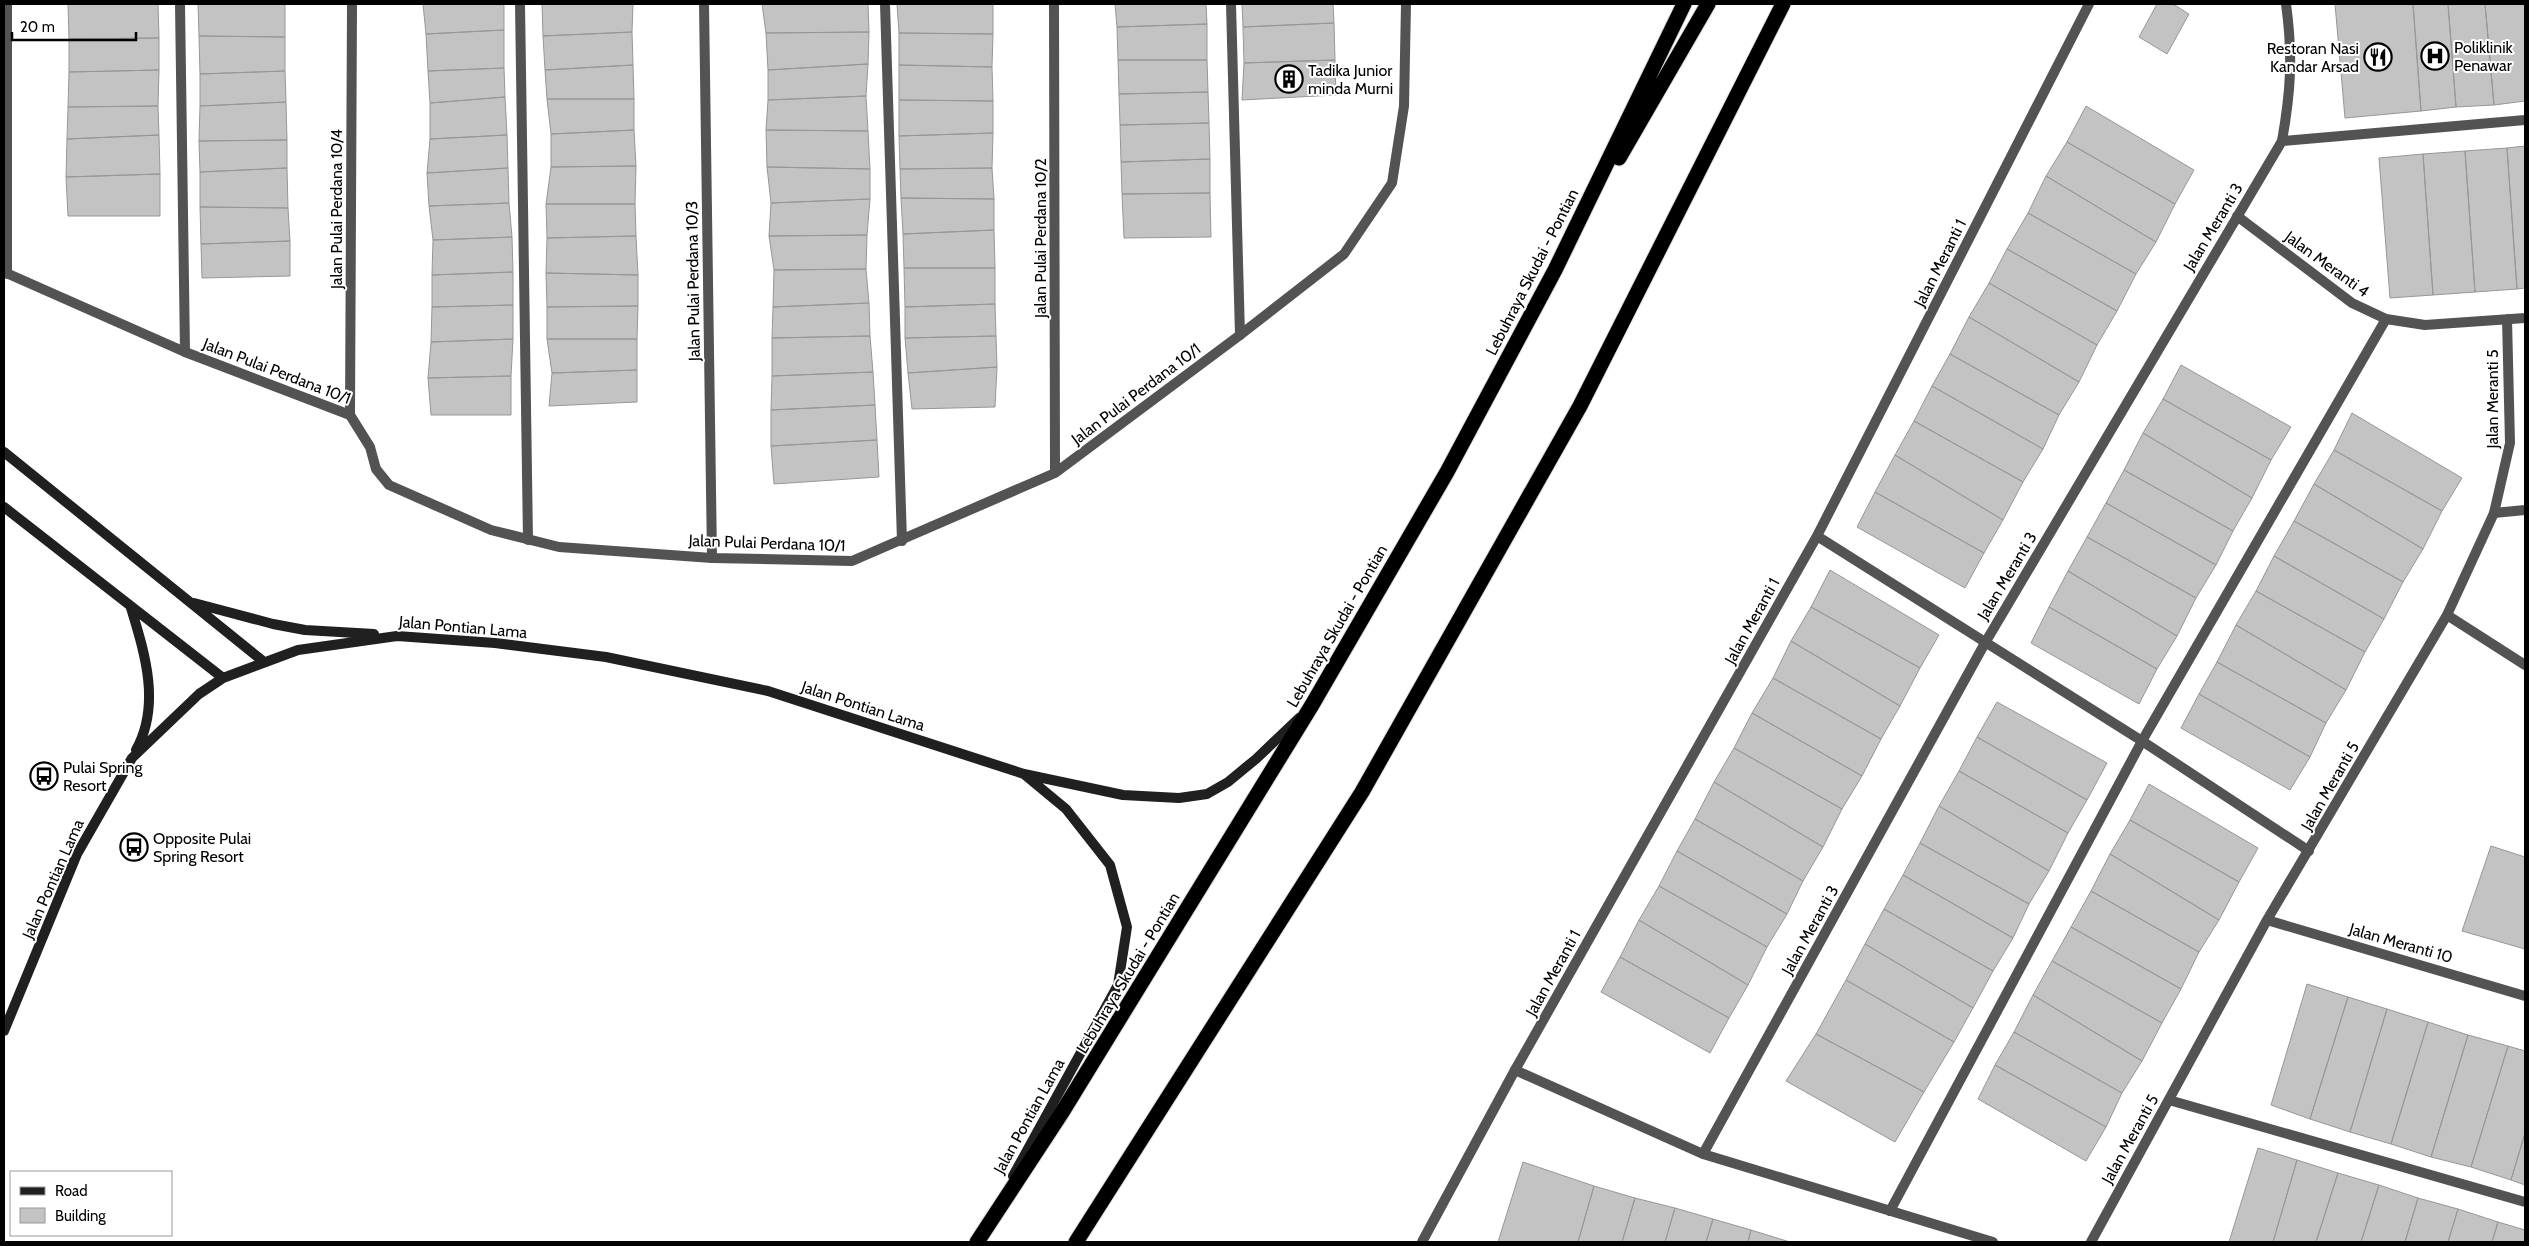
<svg xmlns="http://www.w3.org/2000/svg" width="2529" height="1246" font-family="Cabin,sans-serif">
	<style>
		.building { fill: #c3c3c3; stroke: #979797 }
		.lines { fill: none; stroke-linecap: round; stroke-linejoin: round }
		.highway-casing { stroke: #dbdbdb; stroke-width: 17 }
		.lane { stroke: #535353; stroke-width: 10 }
		.street { stroke: #535353; stroke-width: 10 }
		.secondary { stroke: #202020; stroke-width: 10 }
		.highway { stroke: #000; stroke-width: 15 }
		.labels { text-anchor: middle; dominant-baseline: central; stroke-width: 4; stroke-linejoin: round; paint-order: stroke }
		.poi-label { font-size: 16px; fill: #000; stroke: #fff; text-anchor: start }
		.street-label { font-size: 16px; fill: #000; stroke: #fff }
	</style>
	<rect width="100%" height="100%" fill="#fff"/>
	<path class="building" d="M 68,4 L 158,4 L 159,38 L 69,39 Z
		M 198,4 L 285,4 L 285,37 L 199,36 Z
		M 423,4 L 504,4 L 504,30 L 426,34 Z
		M 542,4 L 633,4 L 632,32 L 543,36 Z
		M 762,4 L 868,4 L 869,32 L 766,33 Z
		M 897,4 L 993,4 L 993,34 L 899,33 Z
		M 1115,4 L 1206,4 L 1207,24 L 1117,27 Z
		M 1242,4 L 1333,4 L 1334,23 L 1243,27 Z
		M 2157,4 L 2173,4 L 2189,14 L 2167,54 L 2139,37 Z
		M 2335,4 L 2413,4 L 2421,111 L 2345,118 Z
		M 2413,4 L 2448,4 L 2456,107 L 2421,111 Z
		M 2448,4 L 2485,4 L 2494,105 L 2456,107 Z
		M 2485,4 L 2525,4 L 2525,101 L 2494,105 Z
		M 1334,23 L 1335,60 L 1244,63 L 1243,27 Z
		M 1207,24 L 1207,60 L 1118,60 L 1117,27 Z
		M 504,30 L 504,68 L 428,71 L 426,34 Z
		M 632,32 L 633,65 L 545,70 L 543,36 Z
		M 869,32 L 868,64 L 768,70 L 766,33 Z
		M 899,33 L 993,34 L 992,67 L 899,65 Z
		M 199,36 L 285,37 L 285,71 L 200,74 Z
		M 159,38 L 159,70 L 69,72 L 69,39 Z
		M 1118,60 L 1207,60 L 1208,92 L 1119,94 Z
		M 1335,60 L 1336,95 L 1242,100 L 1244,63 Z
		M 868,64 L 866,96 L 768,100 L 768,70 Z
		M 633,65 L 634,99 L 547,99 L 545,70 Z
		M 899,65 L 992,67 L 993,101 L 899,100 Z
		M 504,68 L 505,97 L 430,103 L 428,71 Z
		M 159,70 L 158,106 L 68,107 L 69,72 Z
		M 285,71 L 286,102 L 200,106 L 200,74 Z
		M 1208,92 L 1209,123 L 1120,125 L 1119,94 Z
		M 866,96 L 868,131 L 766,130 L 768,100 Z
		M 505,97 L 507,135 L 430,139 L 430,103 Z
		M 547,99 L 634,99 L 634,130 L 551,134 Z
		M 899,100 L 993,101 L 993,133 L 899,136 Z
		M 286,102 L 287,140 L 199,141 L 200,106 Z
		M 158,106 L 159,135 L 67,139 L 68,107 Z
		M 2086,106 L 2194,170 L 2175,204 L 2067,142 Z
		M 1209,123 L 1210,159 L 1121,162 L 1120,125 Z
		M 634,130 L 636,166 L 551,167 L 551,134 Z
		M 766,130 L 868,131 L 870,169 L 767,167 Z
		M 993,133 L 992,168 L 900,169 L 899,136 Z
		M 159,135 L 160,174 L 66,177 L 67,139 Z
		M 507,135 L 508,168 L 427,173 L 430,139 Z
		M 287,140 L 287,168 L 200,172 L 199,141 Z
		M 2067,142 L 2175,204 L 2156,242 L 2046,176 Z
		M 2525,146 L 2525,288 L 2517,289 L 2507,148 Z
		M 2507,148 L 2517,289 L 2475,292 L 2465,151 Z
		M 2465,151 L 2475,292 L 2433,295 L 2423,154 Z
		M 2423,154 L 2433,295 L 2390,298 L 2379,158 Z
		M 1210,159 L 1210,193 L 1122,194 L 1121,162 Z
		M 636,166 L 635,204 L 546,204 L 551,167 Z
		M 767,167 L 870,169 L 870,199 L 771,203 Z
		M 287,168 L 288,208 L 200,207 L 200,172 Z
		M 508,168 L 509,203 L 429,206 L 427,173 Z
		M 992,168 L 994,199 L 901,198 L 900,169 Z
		M 160,174 L 160,216 L 68,216 L 66,177 Z
		M 2046,176 L 2156,242 L 2136,274 L 2028,213 Z
		M 1210,193 L 1211,237 L 1124,238 L 1122,194 Z
		M 901,198 L 994,199 L 994,230 L 903,234 Z
		M 870,199 L 867,235 L 769,236 L 771,203 Z
		M 509,203 L 512,237 L 433,240 L 429,206 Z
		M 546,204 L 635,204 L 636,236 L 547,238 Z
		M 200,207 L 288,208 L 290,241 L 201,244 Z
		M 2028,213 L 2136,274 L 2117,311 L 2007,249 Z
		M 994,230 L 995,268 L 904,268 L 903,234 Z
		M 867,235 L 866,269 L 774,270 L 769,236 Z
		M 636,236 L 638,275 L 546,273 L 547,238 Z
		M 512,237 L 513,272 L 432,275 L 433,240 Z
		M 290,241 L 290,276 L 202,278 L 201,244 Z
		M 2007,249 L 2117,311 L 2097,345 L 1989,283 Z
		M 904,268 L 995,268 L 995,304 L 905,307 Z
		M 866,269 L 869,303 L 773,307 L 774,270 Z
		M 513,272 L 513,305 L 432,307 L 432,275 Z
		M 546,273 L 638,275 L 638,306 L 547,307 Z
		M 1989,283 L 2097,345 L 2079,382 L 1969,317 Z
		M 869,303 L 870,336 L 772,338 L 773,307 Z
		M 995,304 L 996,336 L 905,338 L 905,307 Z
		M 513,305 L 513,339 L 431,342 L 432,307 Z
		M 638,306 L 637,339 L 547,339 L 547,307 Z
		M 1969,317 L 2079,382 L 2059,415 L 1950,354 Z
		M 870,336 L 873,372 L 772,376 L 772,338 Z
		M 996,336 L 997,367 L 908,373 L 905,338 Z
		M 513,339 L 511,376 L 428,378 L 431,342 Z
		M 547,339 L 637,339 L 637,370 L 552,373 Z
		M 1950,354 L 2059,415 L 2043,449 L 1932,386 Z
		M 2181,365 L 2291,427 L 2271,460 L 2163,399 Z
		M 997,367 L 995,407 L 912,409 L 908,373 Z
		M 637,370 L 637,402 L 549,406 L 552,373 Z
		M 873,372 L 875,405 L 771,410 L 772,376 Z
		M 511,376 L 511,415 L 431,415 L 428,378 Z
		M 1932,386 L 2043,449 L 2023,482 L 1914,421 Z
		M 2163,399 L 2271,460 L 2252,498 L 2143,433 Z
		M 875,405 L 877,440 L 771,446 L 771,410 Z
		M 2352,413 L 2462,478 L 2442,511 L 2334,450 Z
		M 1914,421 L 2023,482 L 2003,520 L 1895,455 Z
		M 2143,433 L 2252,498 L 2233,531 L 2124,470 Z
		M 877,440 L 879,477 L 774,484 L 771,446 Z
		M 2334,450 L 2442,511 L 2423,549 L 2314,484 Z
		M 1895,455 L 2003,520 L 1984,553 L 1875,492 Z
		M 2124,470 L 2233,531 L 2216,565 L 2106,503 Z
		M 2314,484 L 2423,549 L 2403,582 L 2294,521 Z
		M 1875,492 L 1984,553 L 1965,588 L 1857,527 Z
		M 2106,503 L 2216,565 L 2196,598 L 2087,537 Z
		M 2294,521 L 2403,582 L 2384,619 L 2274,556 Z
		M 2087,537 L 2196,598 L 2177,636 L 2068,571 Z
		M 2274,556 L 2384,619 L 2365,652 L 2256,591 Z
		M 1830,570 L 1939,635 L 1920,668 L 1811,607 Z
		M 2068,571 L 2177,636 L 2157,669 L 2049,607 Z
		M 2256,591 L 2365,652 L 2346,690 L 2236,625 Z
		M 1811,607 L 1920,668 L 1900,706 L 1791,641 Z
		M 2049,607 L 2157,669 L 2139,704 L 2031,643 Z
		M 2236,625 L 2346,690 L 2326,723 L 2217,662 Z
		M 1791,641 L 1900,706 L 1881,739 L 1773,678 Z
		M 2217,662 L 2326,723 L 2310,757 L 2199,694 Z
		M 1773,678 L 1881,739 L 1862,776 L 1752,713 Z
		M 2199,694 L 2310,757 L 2290,790 L 2181,728 Z
		M 1997,702 L 2107,763 L 2087,800 L 1977,737 Z
		M 1752,713 L 1862,776 L 1842,809 L 1734,748 Z
		M 1977,737 L 2087,800 L 2068,833 L 1959,771 Z
		M 1734,748 L 1842,809 L 1823,847 L 1714,782 Z
		M 1959,771 L 2068,833 L 2049,871 L 1939,806 Z
		M 1714,782 L 1823,847 L 1803,881 L 1695,819 Z
		M 2149,784 L 2258,848 L 2239,882 L 2130,820 Z
		M 1939,806 L 2049,871 L 2029,904 L 1920,843 Z
		M 1695,819 L 1803,881 L 1787,914 L 1677,851 Z
		M 2130,820 L 2239,882 L 2219,920 L 2110,854 Z
		M 1920,843 L 2029,904 L 2013,938 L 1903,875 Z
		M 2491,846 L 2525,857 L 2525,949 L 2462,931 Z
		M 1677,851 L 1787,914 L 1767,947 L 1659,886 Z
		M 2110,854 L 2219,920 L 2199,952 L 2091,891 Z
		M 1903,875 L 2013,938 L 1993,971 L 1884,909 Z
		M 1659,886 L 1767,947 L 1748,985 L 1639,920 Z
		M 2091,891 L 2199,952 L 2181,989 L 2071,927 Z
		M 1884,909 L 1993,971 L 1973,1008 L 1865,944 Z
		M 1639,920 L 1748,985 L 1729,1018 L 1620,957 Z
		M 2071,927 L 2181,989 L 2162,1023 L 2052,961 Z
		M 1865,944 L 1973,1008 L 1954,1042 L 1846,980 Z
		M 1620,957 L 1729,1018 L 1710,1053 L 1601,992 Z
		M 2052,961 L 2162,1023 L 2142,1061 L 2033,995 Z
		M 1846,980 L 1954,1042 L 1924,1092 L 1816,1034 Z
		M 2307,984 L 2348,997 L 2310,1119 L 2271,1105 Z
		M 2033,995 L 2142,1061 L 2122,1093 L 2014,1032 Z
		M 2348,997 L 2387,1009 L 2350,1132 L 2310,1119 Z
		M 2387,1009 L 2428,1022 L 2391,1144 L 2350,1132 Z
		M 2428,1022 L 2468,1035 L 2431,1157 L 2391,1144 Z
		M 2014,1032 L 2122,1093 L 2106,1127 L 1995,1065 Z
		M 1816,1034 L 1924,1092 L 1895,1142 L 1786,1081 Z
		M 2468,1035 L 2508,1046 L 2471,1167 L 2431,1157 Z
		M 2508,1046 L 2525,1051 L 2525,1133 L 2511,1180 L 2471,1167 Z
		M 1995,1065 L 2106,1127 L 2086,1161 L 1978,1099 Z
		M 2525,1133 L 2525,1185 L 2511,1180 Z
		M 2258,1148 L 2297,1160 L 2273,1242 L 2229,1242 Z
		M 2297,1160 L 2338,1173 L 2316,1242 L 2273,1242 Z
		M 1523,1162 L 1594,1186 L 1578,1242 L 1498,1242 Z
		M 2338,1173 L 2379,1185 L 2361,1242 L 2316,1242 Z
		M 2379,1185 L 2418,1198 L 2405,1242 L 2361,1242 Z
		M 1594,1186 L 1635,1198 L 1622,1242 L 1578,1242 Z
		M 1635,1198 L 1675,1208 L 1665,1242 L 1622,1242 Z
		M 2418,1198 L 2458,1209 L 2448,1242 L 2405,1242 Z
		M 1675,1208 L 1713,1219 L 1706,1242 L 1665,1242 Z
		M 2458,1209 L 2498,1222 L 2492,1242 L 2448,1242 Z
		M 1713,1219 L 1751,1230 L 1748,1242 L 1706,1242 Z
		M 2498,1222 L 2525,1230 L 2525,1242 L 2492,1242 Z
		M 1751,1230 L 1790,1242 L 1748,1242 Z"/>
	<g class="lines">
		<g class="highway-casing">
			<path id="highway" d="M 1619,158 L 1708,4
				M 977,1242 L 1061,1114 L 1312,705 L 1447,472 L 1555,270 L 1684,4
				M 1076,1242 L 1362,792 L 1580,406 L 1783,4"/>
		</g>
		<path class="lane" d="M 180,4 L 185,352
			M 520,4 L 528,540
			M 885,4 L 902,541
			M 1231,4 L 1240,335
			M 2282,141 L 2525,120
			M 2494,513 L 2525,510
			M 1817,536 L 2142,741 L 2309,851
			M 2169,1100 L 2525,1202
			M 1890,1211 L 2142,741 L 2386,319
			M 1422,1242 L 1515,1070 L 1817,536 L 2089,4"/>
		<path class="street" d="M 704,4 L 712,558
			M 1054,4 L 1055,473
			M 2237,216 L 2352,303 L 2386,319 L 2425,325 L 2525,318
			M 4,272 L 185,352 L 350,415 L 370,447 L 376,469 L 389,485 L 491,530 L 559,547 L 712,558 L 852,561 L 1055,473 L 1240,335 L 1344,254 L 1392,183 L 1404,106 L 1406,4
			M 7,274 L 7,4
			M 350,415 L 352,4
			M 2447,615 L 2525,665
			M 2267,920 L 2525,996
			M 1515,1070 L 1703,1154 L 1993,1242
			M 1703,1154 L 1985,643 L 2282,141 C 2291,90 2293,55 2286,4
			M 2091,1242 L 2267,920 L 2447,615 L 2494,513 L 2510,443 L 2507,319"/>
		<path class="secondary" d="M 4,452 L 264,662
			M 4,507 L 223,678
			M 194,603 L 273,624 L 305,630 L 374,634
			M 131,608 C 145,654 161,705 136,750
			M 4,1031 L 77,854 L 132,758 L 199,694 L 223,678 L 298,650 L 397,636 L 495,643 L 606,657 L 768,691 L 1024,774 L 1123,795 L 1179,798 L 1207,794 L 1228,782 L 1256,759 L 1299,718
			M 1013,1176 L 1118,985 L 1127,927 L 1110,865 L 1066,809 L 1025,775"/>
		<use href="#highway" class="highway"/>
	</g>
	<defs>
		<g id="hospital-ring" transform="scale(1.4375)"><circle r="9.5" fill="#fff" stroke="#000" stroke-width="1.5"/><path d="M-5-5h3v3.5h4V-5h3V5h-3V1.5h-4V5h-3Z" fill="#000"/></g>
		<g id="restaurant-ring" transform="scale(1.4375)"><circle r="9.5" fill="#fff" stroke="#000" stroke-width="1.5"/><path d="M-5-6h1v4h1v-4h1v4h1v-4h1v5L-1.5 .5V6h-2V.5L-5-1ZM5-6V6H3V1.5H1.5Q1.5-4 5-6Z" fill="#000"/></g>
		<g id="building-ring" transform="scale(1.4375)"><circle r="9.5" fill="#fff" stroke="#000" stroke-width="1.5"/><path d="M-4-6H4V6H1V3H-1V6H-4ZM-2.5-4.3h1.7v1.8h-1.7ZM.8-4.3h1.7v1.8H.8ZM-2.5-1h1.7V.8h-1.7ZM.8-1h1.7V.8H.8Z" fill="#000"/></g>
		<g id="bus-ring" transform="scale(1.4375)"><circle r="9.5" fill="#fff" stroke="#000" stroke-width="1.5"/><path d="M-5-6H5V4H4V6H2V4H-2V6H-4V4H-5ZM-3.5-4V0h7V-4ZM-3.5 1.2v1.5H-2V1.2ZM2 1.2v1.5H3.5V1.2Z" fill="#000"/></g>
	</defs>
	<g fill-rule="evenodd">
		<use href="#hospital-ring" x="2435" y="56"/>
		<use href="#restaurant-ring" x="2378" y="57"/>
		<use href="#building-ring" x="1289" y="79"/>
		<use href="#bus-ring" x="44" y="776"/>
		<use href="#bus-ring" x="134" y="847"/>
	</g>
	<g class="labels">
		<g class="poi-label">
			<text x="2454" y="47">Poliklinik<tspan x="2454" dy="18">Penawar</tspan></text>
			<text x="2359" y="48" text-anchor="end">Restoran Nasi<tspan x="2359" dy="18">Kandar Arsad</tspan></text>
			<text x="1308" y="70">Tadika Junior<tspan x="1308" dy="18">minda Murni</tspan></text>
			<text x="63" y="767">Pulai Spring<tspan x="63" dy="18">Resort</tspan></text>
			<text x="153" y="838">Opposite Pulai<tspan x="153" dy="18">Spring Resort</tspan></text>
		</g>
		<g class="street-label">
			<text transform="translate(336 209) rotate(-90)">Jalan Pulai Perdana 10/4</text>
			<text transform="translate(2213 227) rotate(-59)">Jalan Meranti 3</text>
			<text transform="translate(1040 238) rotate(-90)">Jalan Pulai Perdana 10/2</text>
			<text transform="translate(1940 263) rotate(-63)">Jalan Meranti 1</text>
			<text transform="translate(2327 264) rotate(36)">Jalan Meranti 4</text>
			<text transform="translate(1532 272) rotate(-63)">Lebuhraya Skudai - Pontian</text>
			<text transform="translate(693 281) rotate(-91)">Jalan Pulai Perdana 10/3</text>
			<text transform="translate(277 371) rotate(21)">Jalan Pulai Perdana 10/1</text>
			<text transform="translate(1136 394) rotate(-37)">Jalan Pulai Perdana 10/1</text>
			<text transform="translate(2492 399) rotate(-90)">Jalan Meranti 5</text>
			<text transform="translate(767 543) rotate(2)">Jalan Pulai Perdana 10/1</text>
			<text transform="translate(2007 576) rotate(-59)">Jalan Meranti 3</text>
			<text transform="translate(1752 621) rotate(-61)">Jalan Meranti 1</text>
			<text transform="translate(1337 626) rotate(-60)">Lebuhraya Skudai - Pontian</text>
			<text transform="translate(463 627) rotate(5)">Jalan Pontian Lama</text>
			<text transform="translate(863 706) rotate(18)">Jalan Pontian Lama</text>
			<text transform="translate(2330 786) rotate(-60)">Jalan Meranti 5</text>
			<text transform="translate(53 879) rotate(-66)">Jalan Pontian Lama</text>
			<text transform="translate(1810 930) rotate(-61)">Jalan Meranti 3</text>
			<text transform="translate(2401 943) rotate(16)">Jalan Meranti 10</text>
			<text transform="translate(1128 973) rotate(-59)">Lebuhraya Skudai - Pontian</text>
			<text transform="translate(1553 973) rotate(-61)">Jalan Meranti 1</text>
			<text transform="translate(1029 1116) rotate(-61)">Jalan Pontian Lama</text>
			<text transform="translate(2130 1139) rotate(-61)">Jalan Meranti 5</text>
		</g>
	</g>
	<rect width="2529" height="1246" fill="none" stroke="#000000" stroke-width="10"/>
	<rect x="10" y="1171" width="162" height="65" fill="#ffffff" stroke="#999999"/>
	<rect x="20" y="1187" width="25" height="8" fill="#202020" stroke="#999999"/>
	<text x="55" y="1196" font-size="15" fill="#000000">Road</text>
	<rect x="20" y="1208" width="25" height="15" fill="#c3c3c3" stroke="#999999"/>
	<text x="55" y="1221" font-size="15" fill="#000000">Building</text>
	<path d="M12 32v8h124v-8" fill="none" stroke="#000000" stroke-width="2.5"/>
	<text x="20" y="32" font-size="15" fill="#000000" stroke="#ffffff" stroke-width="4" paint-order="stroke">20 m</text>
</svg>
